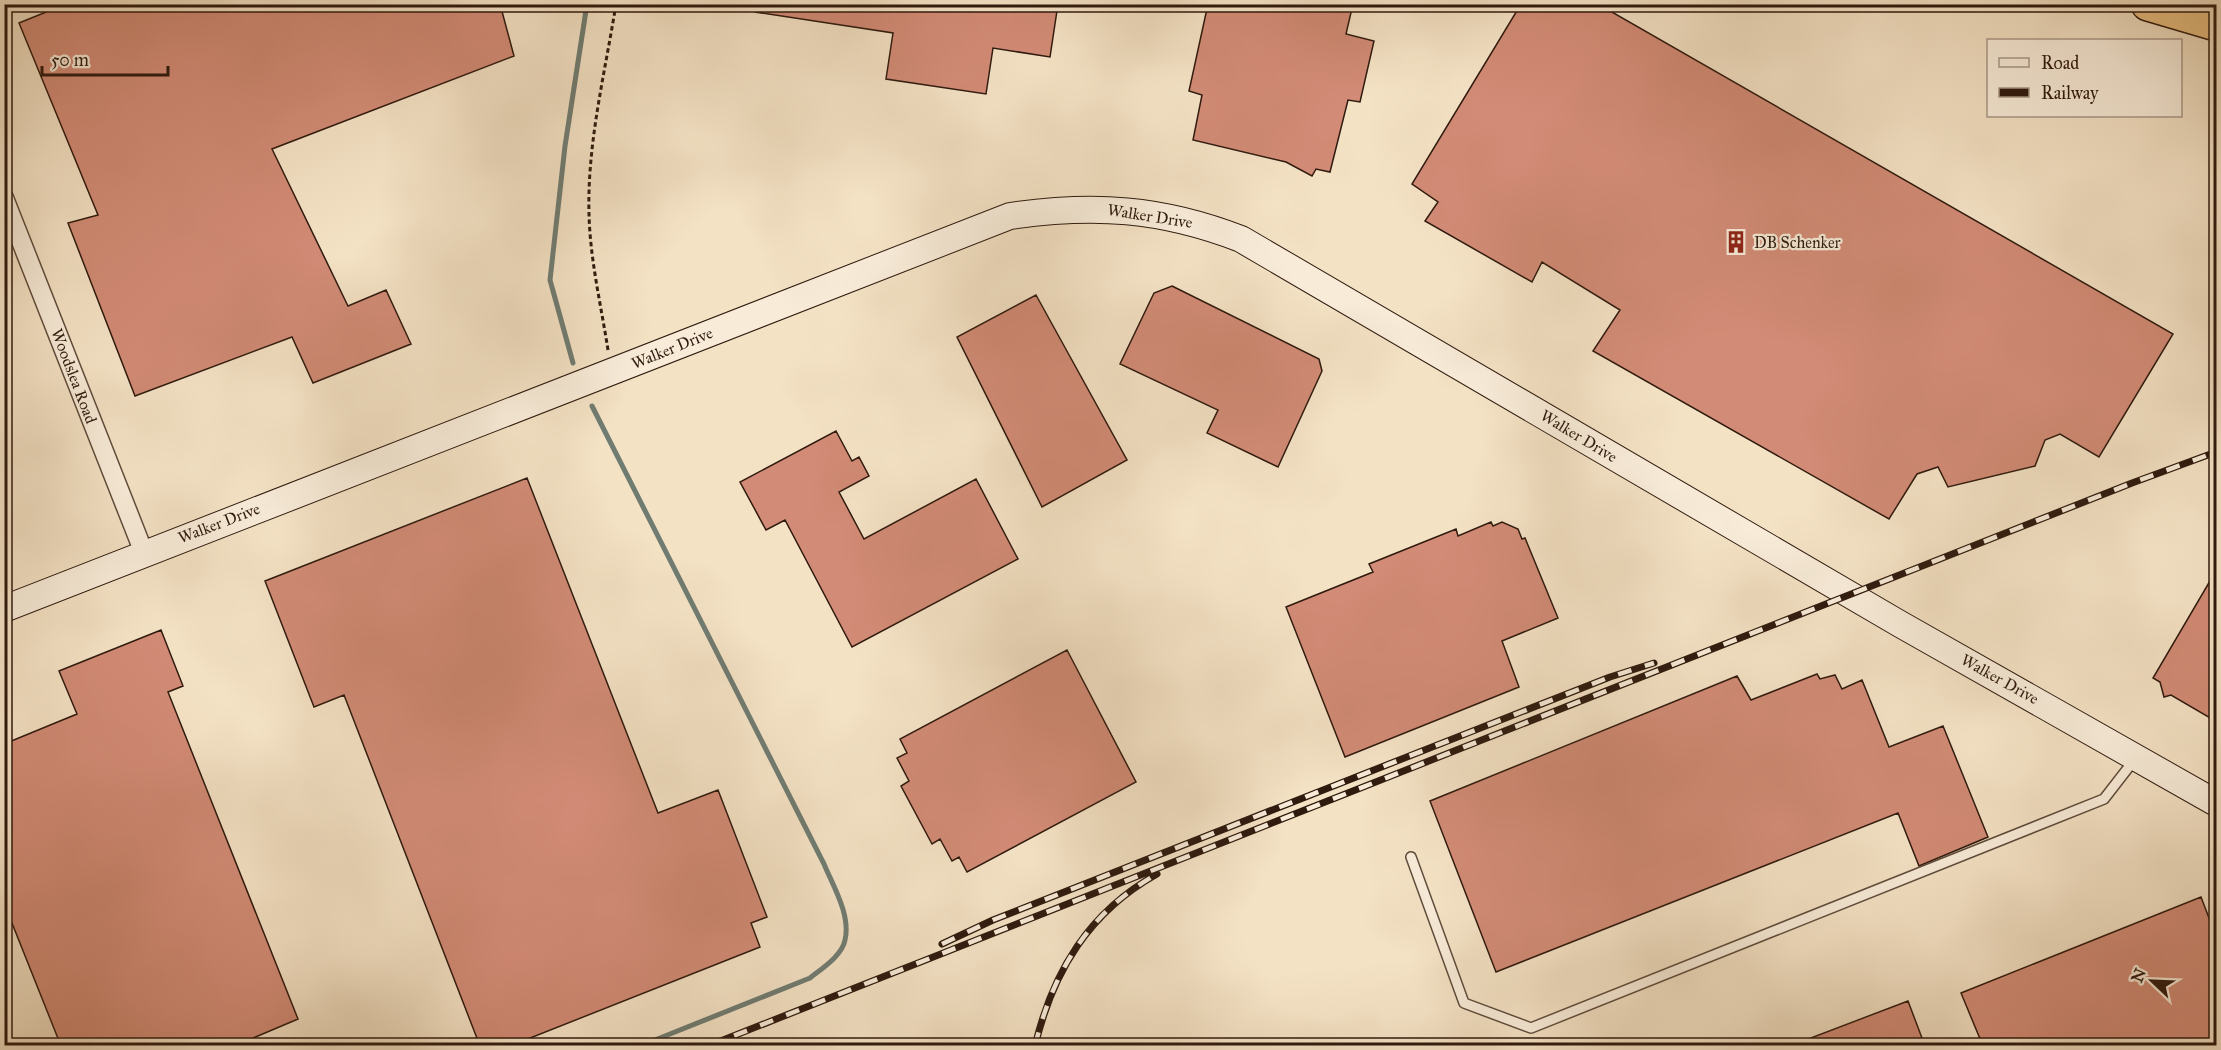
<svg xmlns="http://www.w3.org/2000/svg" width="2221" height="1050" font-family="'IM FELL Great Primer',serif">
	<style>
		.lines { fill: none; stroke-linecap: round; stroke-linejoin: round }
		.stream { stroke: #707c72; stroke-width: 5 }
		.building { fill: #d28b76; stroke: #2f1a0e; stroke-width: 1.5 }
		.lane-casing { stroke: #604c3c; stroke-width: 12 }
		.street-casing { stroke: #604c3c; stroke-width: 21 }
		.secondary-casing { stroke: #2f1a0e; stroke-width: 28 }
		.highway-casing { stroke: #2f1a0e; stroke-width: 36 }
		.path { stroke: #2f1a0e; stroke-width: 3; stroke-dasharray: 4.5 3; stroke-linecap: butt }
		.lane { stroke: #f8ecd9; stroke-width: 9 }
		.street { stroke: #f8ecd9; stroke-width: 18 }
		.secondary { stroke: #f8ecd9; stroke-width: 26 }
		.highway { stroke: #eac182; stroke-width: 33 }
		.rail-casing { stroke: #2f1a0e; stroke-width: 7 }
		.rail { stroke: #f8ecd9; stroke-width: 4.5; stroke-dasharray: 14; stroke-linecap: butt }
		.labels { text-anchor: middle; dominant-baseline: central; stroke-width: 4.5; stroke-linejoin: round; paint-order: stroke }
		.street-label { font-size: 16px; fill: #2f1a0e; stroke: #f8ecd9 }
		.poi-label { font-size: 16px; fill: #2f1a0e; stroke: #f8ecd9; text-anchor: start }
	</style>
	<rect width="100%" height="100%" fill="#f4e2c5"/>
	<filter id="stains"><feTurbulence type="fractalNoise" baseFrequency=".00333" numOctaves="4"/><feColorMatrix values="0 0 0 0 .2 0 0 0 0 .09 0 0 0 0 .02 0 0 0 .5 -.17"/></filter>
	<radialGradient id="worn" r=".72"><stop offset=".6" stop-color="#630" stop-opacity="0"/><stop offset="1" stop-color="#630" stop-opacity=".3"/></radialGradient>
	<g class="lines">
		<path class="stream" d="M 573,363 L 550,280 L 565,146 L 587,4
			M 592,406 L 824,864 C 833,886 851,915 845,940 C 842,956 821,969 810,978 L 640,1046"/>
	</g>
	<path class="building" d="M 66,4 L 500,4 L 514,56 L 272,149 L 348,306 L 386,290 L 411,344 L 313,383 L 292,337 L 135,396 L 68,223 L 98,215 L 19,23 Z
		M 755,4 L 1058,4 L 1050,57 L 993,48 L 986,94 L 886,79 L 893,33 L 755,12 Z
		M 1208,4 L 1353,4 L 1346,34 L 1374,41 L 1360,102 L 1348,100 L 1330,172 L 1316,169 L 1312,176 L 1286,162 L 1193,140 L 1202,95 L 1189,91 Z
		M 1521,4 L 1598,4 L 2173,334 L 2099,457 L 2060,434 L 2045,440 L 2035,466 L 1948,487 L 1938,467 L 1917,474 L 1889,519 L 1593,351 L 1620,310 L 1542,262 L 1532,282 L 1425,221 L 1438,202 L 1412,184 Z
		M 1172,286 L 1319,359 L 1322,371 L 1278,467 L 1207,433 L 1218,410 L 1120,364 L 1154,293 Z
		M 1036,295 L 1127,460 L 1042,507 L 957,337 Z
		M 836,431 L 852,461 L 859,457 L 869,476 L 839,492 L 864,539 L 976,479 L 1018,559 L 852,647 L 785,520 L 766,530 L 740,482 Z
		M 527,478 L 658,813 L 718,790 L 767,917 L 751,923 L 760,947 L 510,1046 L 480,1046 L 344,695 L 314,707 L 265,581 Z
		M 1491,522 L 1493,526 L 1502,522 L 1518,529 L 1522,539 L 1525,538 L 1558,618 L 1502,641 L 1519,687 L 1345,757 L 1286,607 L 1373,572 L 1369,564 L 1456,529 L 1458,536 Z
		M 2217,569 L 2217,722 L 2171,695 L 2164,697 L 2160,682 L 2153,678 Z
		M 161,630 L 183,686 L 168,692 L 298,1019 L 234,1046 L 61,1046 L 4,903 L 4,744 L 77,714 L 59,671 Z
		M 1067,650 L 1136,782 L 967,872 L 959,857 L 952,861 L 940,839 L 932,844 L 901,786 L 909,781 L 897,758 L 907,753 L 900,739 Z
		M 1817,674 L 1820,679 L 1835,675 L 1842,689 L 1862,680 L 1889,747 L 1943,726 L 1988,837 L 1919,866 L 1898,813 L 1496,972 L 1430,801 L 1737,676 L 1751,700 Z
		M 2201,897 L 2217,939 L 2217,1046 L 1983,1046 L 1961,993 Z
		M 1908,1001 L 1925,1046 L 1795,1046 L 1795,1044 Z"/>
	<g class="lines">
		<g class="lane-casing">
			<path id="lane" d="M 1411,857 L 1464,1003 L 1531,1028 L 2104,799 L 2135,759"/>
		</g>
		<g class="street-casing">
			<path id="street" d="M 4,198 L 144,553"/>
		</g>
		<g class="secondary-casing">
			<path id="secondary" d="M 4,609 L 1010,216 C 1094,204 1161,208 1241,239 L 1900,624 L 2216,803"/>
		</g>
		<g class="highway-casing">
			<path id="highway" d="M 2148,4 L 2216,24"/>
		</g>
		<path class="path" d="M 608,350 C 601,305 590,259 589,214 C 587,144 605,73 616,4"/>
		<use href="#lane" class="lane"/>
		<use href="#street" class="street"/>
		<use href="#secondary" class="secondary"/>
		<use href="#highway" class="highway"/>
		<g class="rail-casing">
			<path id="rail" d="M 942,944 L 993,920 L 1610,677 L 1654,663
				M 708,1046 L 2132,483 L 2216,452
				M 1035,1046 C 1053,971 1089,912 1157,874"/>
		</g>
		<use href="#rail" class="rail"/>
	</g>
	<defs>
		<g id="building-bare" transform="scale(1.8)"><path d="M-4-6H4V6H1V3H-1V6H-4ZM-2.5-4.3h1.7v1.8h-1.7ZM.8-4.3h1.7v1.8H.8ZM-2.5-1h1.7V.8h-1.7ZM.8-1h1.7V.8H.8Z" fill="#8f2418" stroke="#f8ecd9" stroke-width="2.5" paint-order="stroke"/></g>
	</defs>
	<g fill-rule="evenodd">
		<use href="#building-bare" x="1736" y="242"/>
	</g>
	<g class="labels">
		<g class="street-label">
			<text transform="translate(1150 216) rotate(9)">Walker Drive</text>
			<text transform="translate(672 348) rotate(-22)">Walker Drive</text>
			<text transform="translate(74 376) rotate(69)">Woodslea Road</text>
			<text transform="translate(1579 436) rotate(31)">Walker Drive</text>
			<text transform="translate(219 523) rotate(-21)">Walker Drive</text>
			<text transform="translate(2000 679) rotate(29)">Walker Drive</text>
		</g>
		<g class="poi-label">
			<text x="1754" y="242">DB Schenker</text>
		</g>
	</g>
	<rect width="2221" height="1050" fill="none" stroke="#f4e2c5" stroke-width="24"/>
	<rect x="6" y="6" width="2209" height="1038" fill="none" stroke="#2f1a0e" stroke-width="3"/>
	<rect x="12" y="12" width="2197" height="1026" fill="none" stroke="#2f1a0e" stroke-width="1.5"/>
	<rect x="1987" y="39" width="195" height="78" fill="#f8ecd9" stroke="#a89888" stroke-width="1.5"/>
	<rect x="1999" y="58" width="30" height="9" fill="#f8ecd9" stroke="#a89888" stroke-width="1.5"/>
	<text x="2041" y="69" font-size="18" fill="#2f1a0e">Road</text>
	<rect x="1999" y="88" width="30" height="9" fill="#2f1a0e" stroke="#a89888" stroke-width="1.5"/>
	<text x="2041" y="99" font-size="18" fill="#2f1a0e">Railway</text>
	<g transform="translate(2152 981) rotate(293)" stroke="#f8ecd9" stroke-width="4.5" paint-order="stroke">
	<path d="M0-4.5L10 22L0 15L-10 22Z" fill="#2f1a0e"/>
	<text y="-9" font-size="16" font-weight="bold" text-anchor="middle" fill="#2f1a0e">N</text>
	</g>
	<path d="M42 66v9h126v-9" fill="none" stroke="#2f1a0e" stroke-width="3"/>
	<text x="51" y="66" font-size="18" fill="#2f1a0e" stroke="#f8ecd9" stroke-width="4.5" paint-order="stroke">50 m</text>
	<rect width="100%" height="100%" filter="url(#stains)"/>
	<rect width="100%" height="100%" fill="url(#worn)"/>
</svg>
